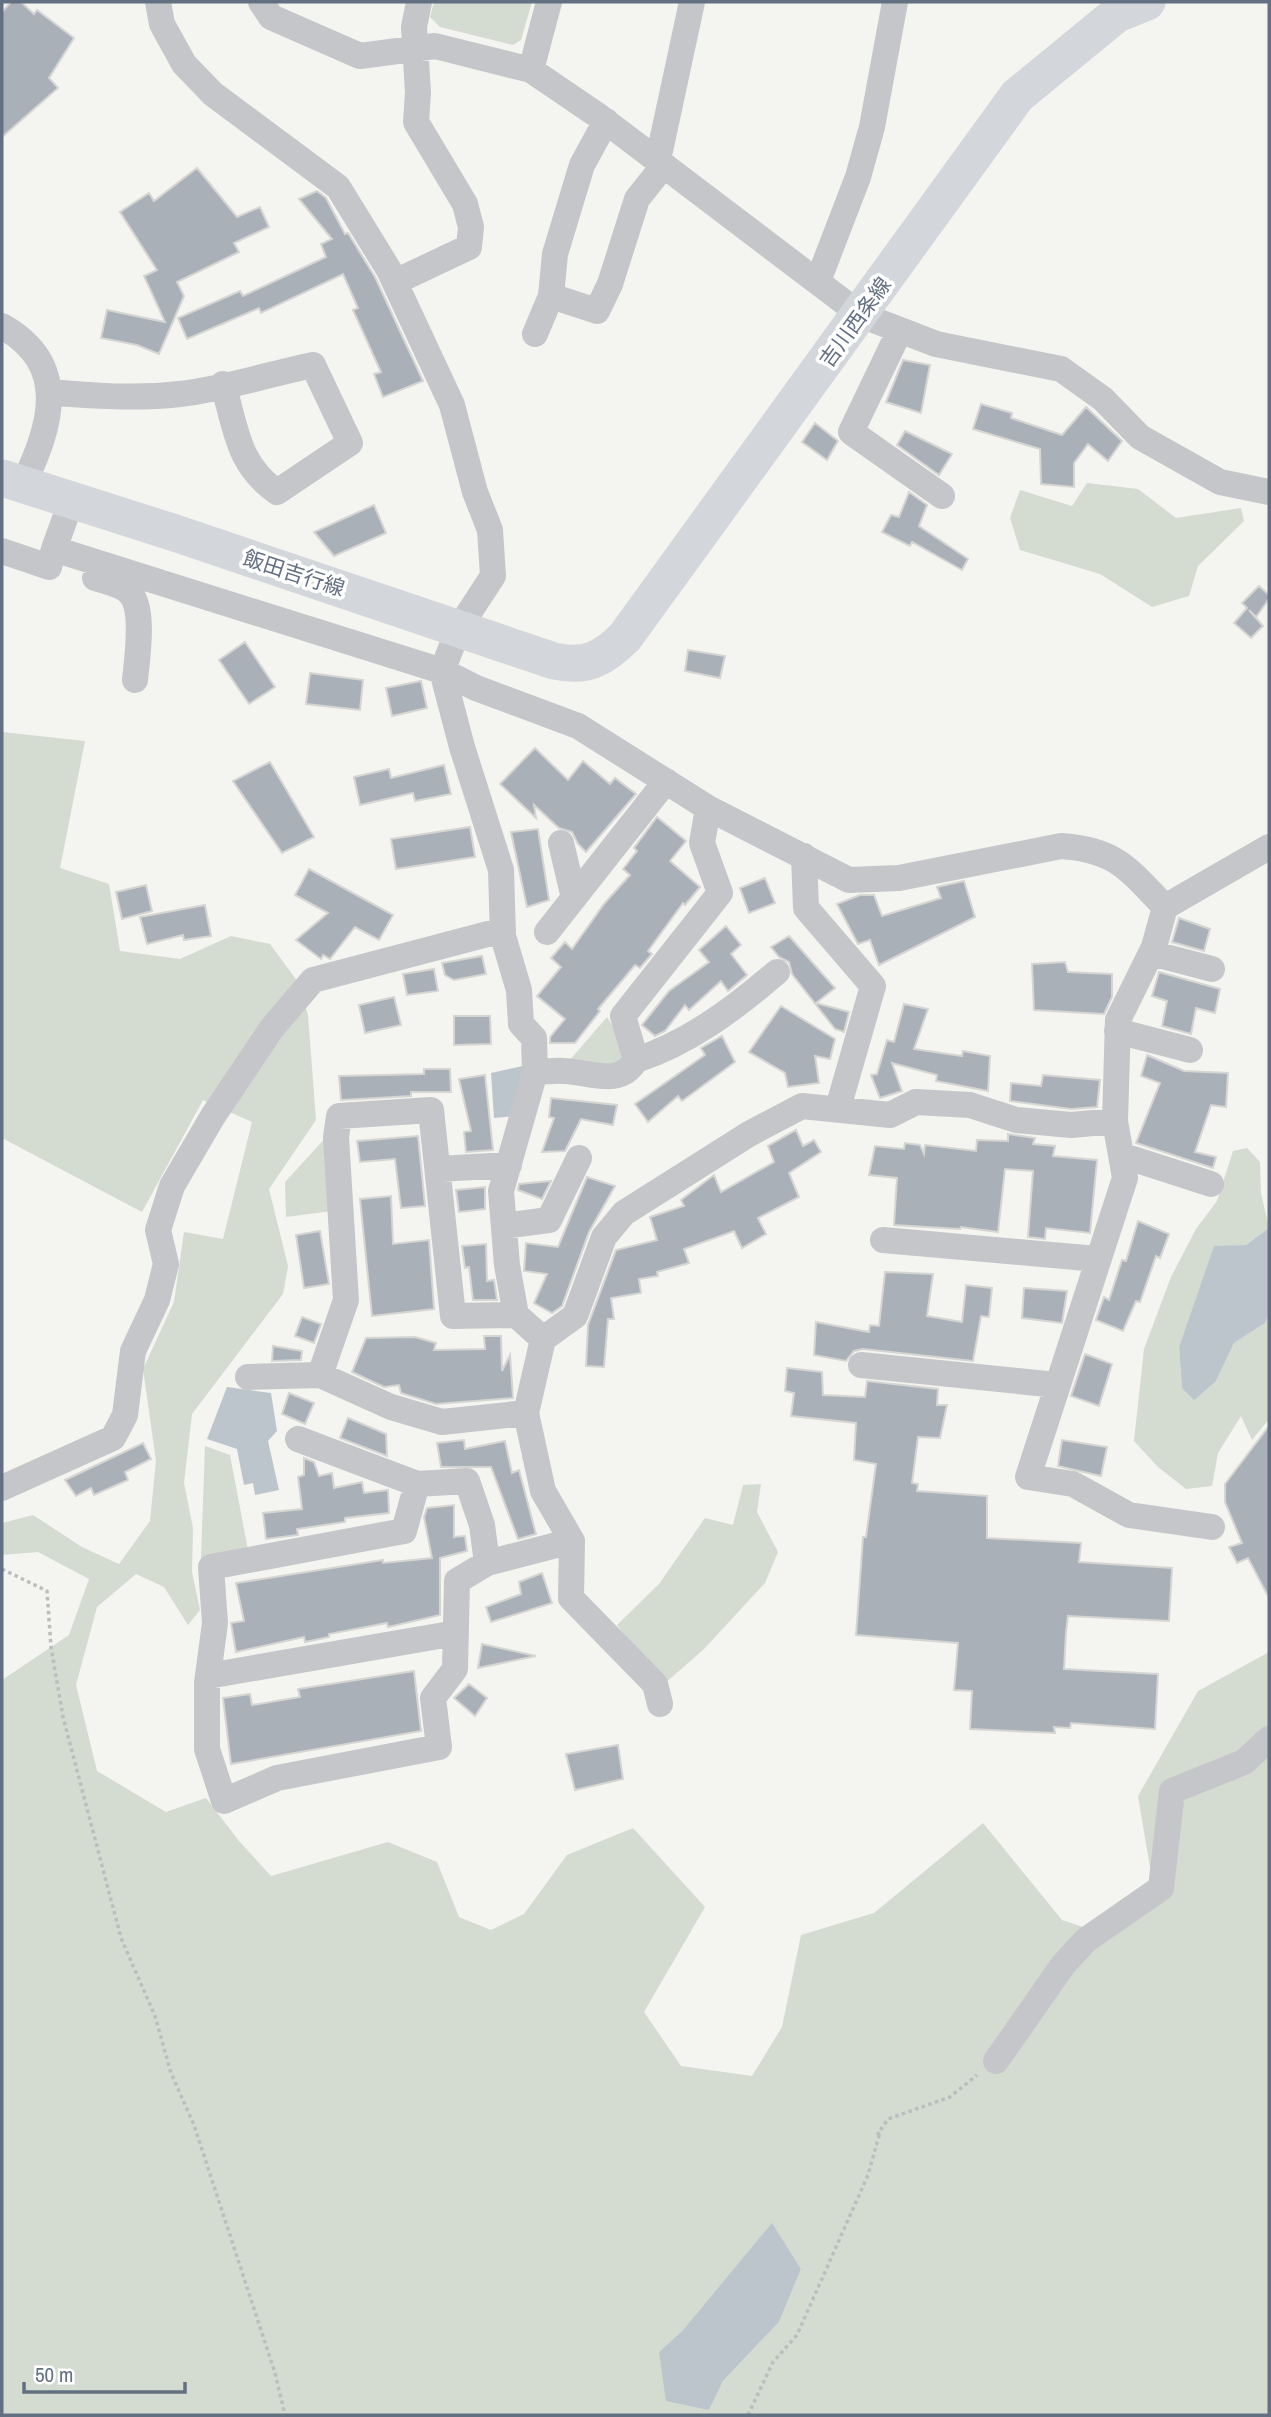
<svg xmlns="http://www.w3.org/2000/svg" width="1271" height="2417" font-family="'Archivo Narrow','Noto Sans JP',sans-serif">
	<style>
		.green { fill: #d4dbd1; fill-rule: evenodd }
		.water { fill: #bcc5cc }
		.building { fill: #a9b0b7; stroke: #d5d5d3; stroke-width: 2 }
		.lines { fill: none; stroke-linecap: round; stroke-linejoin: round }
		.path { stroke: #bbbdbf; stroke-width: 3.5; stroke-dasharray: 3.5 3.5; stroke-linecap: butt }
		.minor { stroke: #c4c6ca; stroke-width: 26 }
		.secondary { stroke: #d3d7dc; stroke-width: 37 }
		.labels { text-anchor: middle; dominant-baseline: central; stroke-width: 7; stroke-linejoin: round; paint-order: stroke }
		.street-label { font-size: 21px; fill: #627082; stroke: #fff }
	</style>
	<rect width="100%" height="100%" fill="#f4f4f0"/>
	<path class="green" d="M 434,2 L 532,2 L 521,40 L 513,45 L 440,27 L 430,17 Z
		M 1087,483 L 1138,489 L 1176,518 L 1241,508 L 1244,521 L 1198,566 L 1189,596 L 1152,607 L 1100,574 L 1020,550 L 1010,518 L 1020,490 L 1072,506 Z
		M 2,732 L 85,741 L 60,868 L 109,884 L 120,951 L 180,959 L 231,936 L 270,944 L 298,982 L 308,1015 L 316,1120 L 269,1189 L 288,1266 L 283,1294 L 192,1414 L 184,1483 L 193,1528 L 192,1572 L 200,1610 L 188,1625 L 164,1587 L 136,1574 L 97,1607 L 76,1685 L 97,1771 L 166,1812 L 206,1798 L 239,1841 L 271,1876 L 388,1842 L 437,1862 L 459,1917 L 491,1930 L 524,1914 L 567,1855 L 633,1828 L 705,1907 L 644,2012 L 681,2066 L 752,2076 L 782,2027 L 801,1935 L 874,1913 L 983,1823 L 1062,1920 L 1086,1928 L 1154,1891 L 1138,1796 L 1198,1691 L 1269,1652 L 1269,2415 L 2,2415 L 2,1680 L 69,1635 L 89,1579 L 38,1552 L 2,1555 L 2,1523 L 33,1515 L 82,1547 L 119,1564 L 150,1521 L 156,1461 L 143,1369 L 174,1302 L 184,1232 L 223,1239 L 252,1122 L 203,1100 L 142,1212 L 2,1138 ZM 772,2224 L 801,2269 L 779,2322 L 723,2381 L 709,2410 L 659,2352 L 683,2330 Z
		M 607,1017 L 629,1053 L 622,1067 L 569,1061 Z
		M 330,1133 L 332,1211 L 286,1217 L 285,1182 Z
		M 1247,1148 L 1260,1162 L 1261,1193 L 1269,1228 L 1246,1245 L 1214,1247 L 1179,1347 L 1182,1388 L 1216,1381 L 1234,1343 L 1265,1323 L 1269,1314 L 1269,1419 L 1252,1440 L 1241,1416 L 1218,1453 L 1212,1486 L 1186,1489 L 1158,1467 L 1134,1441 L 1144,1349 L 1171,1277 L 1196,1229 L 1217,1201 L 1233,1151 Z
		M 205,1446 L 230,1455 L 248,1550 L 201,1558 Z
		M 761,1484 L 757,1512 L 778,1552 L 765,1583 L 704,1649 L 663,1685 L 617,1625 L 659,1584 L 705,1518 L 733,1525 L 743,1485 Z"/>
	<path class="water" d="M 527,1065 L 515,1116 L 494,1118 L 491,1073 Z
		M 1269,1228 L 1269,1314 L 1265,1323 L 1234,1343 L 1216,1381 L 1194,1400 L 1182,1388 L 1179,1347 L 1214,1246 L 1246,1245 Z
		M 227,1387 L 271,1393 L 277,1431 L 268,1441 L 279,1490 L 255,1495 L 253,1483 L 244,1485 L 237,1449 L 207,1439 Z
		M 772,2223 L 801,2269 L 779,2322 L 723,2381 L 709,2410 L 666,2401 L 659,2352 L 683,2330 Z"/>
	<path class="building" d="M 11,2 L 21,2 L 34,14 L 37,10 L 74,38 L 49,78 L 58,88 L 2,137 L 2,12 Z
		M 197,168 L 237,217 L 260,207 L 269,227 L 234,243 L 239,252 L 177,282 L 184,296 L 159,354 L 137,345 L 101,338 L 107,310 L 165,322 L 144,276 L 157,270 L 120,212 L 149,193 L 154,201 Z
		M 317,191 L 326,198 L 345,234 L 348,233 L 375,277 L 423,381 L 383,397 L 374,374 L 381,372 L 353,310 L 358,308 L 343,274 L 261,313 L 259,308 L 187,339 L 178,318 L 240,291 L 243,296 L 326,257 L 321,244 L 332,239 L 299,199 Z
		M 903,360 L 930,365 L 921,413 L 886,402 Z
		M 981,404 L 1012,413 L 1011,418 L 1062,435 L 1086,407 L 1122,441 L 1108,461 L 1088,444 L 1074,463 L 1074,487 L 1041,484 L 1040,449 L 973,429 Z
		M 815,423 L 838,441 L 827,460 L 802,442 Z
		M 905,431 L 952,454 L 939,475 L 897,445 Z
		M 909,492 L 927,505 L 919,526 L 968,559 L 962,570 L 912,542 L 910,546 L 882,532 L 891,515 L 899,517 Z
		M 374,505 L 386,533 L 334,556 L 314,532 Z
		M 1259,586 L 1269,595 L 1269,599 L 1256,617 L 1249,610 L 1263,626 L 1251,638 L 1234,623 L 1247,608 L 1242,603 Z
		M 245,642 L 275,687 L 249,704 L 219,660 Z
		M 688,650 L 725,656 L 720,678 L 685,671 Z
		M 310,673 L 363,680 L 360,710 L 306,704 Z
		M 421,681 L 427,708 L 392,716 L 386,688 Z
		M 535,748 L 568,780 L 583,761 L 610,784 L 615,778 L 636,794 L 586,852 L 578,844 L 572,832 L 559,828 L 534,805 L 536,818 L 500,784 Z
		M 270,762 L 314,837 L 282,853 L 233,781 Z
		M 444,765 L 451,794 L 415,801 L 413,793 L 360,805 L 354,777 L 389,769 L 391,778 Z
		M 657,817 L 686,841 L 670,861 L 700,887 L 685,905 L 683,903 L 648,951 L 652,954 L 640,968 L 635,965 L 598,1009 L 600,1011 L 575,1043 L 550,1043 L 550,1037 L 565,1019 L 537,996 L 561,967 L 551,958 L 565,942 L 572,949 L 604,904 L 630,875 L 623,869 L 637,851 L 634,848 Z
		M 470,827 L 475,857 L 396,869 L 391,839 Z
		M 538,829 L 549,900 L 527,907 L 511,832 Z
		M 309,869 L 393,915 L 379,940 L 355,927 L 330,959 L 323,955 L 321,959 L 296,940 L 328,913 L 295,895 Z
		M 765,878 L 775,903 L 749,913 L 740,888 Z
		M 964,881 L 975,917 L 879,965 L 870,940 L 858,944 L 837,904 L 860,895 L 874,895 L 882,916 L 941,898 L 937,887 Z
		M 146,885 L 152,911 L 122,919 L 116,892 Z
		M 205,905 L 211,936 L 184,940 L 183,935 L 147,944 L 140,917 Z
		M 1179,918 L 1210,929 L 1204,951 L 1172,942 Z
		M 726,926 L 741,945 L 731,954 L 747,975 L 728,991 L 721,981 L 689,1010 L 685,1005 L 665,1031 L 655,1036 L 642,1025 L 669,991 L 709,962 L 699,950 Z
		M 789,936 L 835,988 L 816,1003 L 849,1012 L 844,1032 L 835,1029 L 792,974 L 789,962 L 779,957 L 771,947 Z
		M 482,956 L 486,974 L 454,980 L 445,975 L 442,963 Z
		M 1065,962 L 1068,972 L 1112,974 L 1112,997 L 1104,1014 L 1034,1010 L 1032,964 Z
		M 434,969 L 438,991 L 407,995 L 403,974 Z
		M 1159,972 L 1220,989 L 1215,1013 L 1196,1008 L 1191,1034 L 1162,1026 L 1167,1001 L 1152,996 Z
		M 394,997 L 401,1025 L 365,1033 L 359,1005 Z
		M 904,1004 L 928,1009 L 914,1049 L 962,1056 L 963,1051 L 990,1056 L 988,1091 L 936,1081 L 937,1075 L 892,1063 L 902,1091 L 880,1098 L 871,1075 L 877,1074 L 887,1040 L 894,1042 Z
		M 781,1006 L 835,1039 L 830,1059 L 815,1056 L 819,1083 L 788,1087 L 785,1073 L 749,1052 Z
		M 454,1016 L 490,1016 L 491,1044 L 454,1045 Z
		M 722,1036 L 735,1062 L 682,1101 L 678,1096 L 648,1122 L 635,1104 L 705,1055 L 701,1048 Z
		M 1147,1055 L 1184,1071 L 1228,1073 L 1226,1107 L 1211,1105 L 1195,1152 L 1216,1157 L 1213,1168 L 1136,1143 L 1160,1083 L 1141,1076 Z
		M 424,1069 L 450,1069 L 451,1092 L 411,1092 L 411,1096 L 341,1100 L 339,1076 L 424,1074 Z
		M 485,1075 L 493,1150 L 466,1152 L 464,1132 L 471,1131 L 459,1079 Z
		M 1043,1075 L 1100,1080 L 1097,1107 L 1071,1109 L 1010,1101 L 1011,1083 L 1041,1086 Z
		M 551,1098 L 617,1105 L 613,1125 L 581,1119 L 565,1151 L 542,1152 L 554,1118 L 549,1117 Z
		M 796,1130 L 803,1146 L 814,1140 L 821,1152 L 789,1173 L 799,1197 L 758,1218 L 766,1234 L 742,1248 L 734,1231 L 684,1249 L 689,1263 L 657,1272 L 658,1276 L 639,1279 L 641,1293 L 611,1298 L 614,1319 L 608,1319 L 604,1367 L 586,1366 L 588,1325 L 616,1250 L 657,1240 L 650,1217 L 684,1206 L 681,1200 L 714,1175 L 721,1192 L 774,1162 L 768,1146 Z
		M 1008,1134 L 1035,1138 L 1033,1144 L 1055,1146 L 1053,1156 L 1097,1160 L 1090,1233 L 1046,1228 L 1045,1239 L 1028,1237 L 1033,1171 L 1005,1169 L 998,1232 L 961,1227 L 960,1229 L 894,1225 L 897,1178 L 869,1175 L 875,1146 L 904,1149 L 905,1143 L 920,1145 L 924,1154 L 925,1145 L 976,1151 L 977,1140 L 1008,1141 Z
		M 418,1136 L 425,1206 L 401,1208 L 395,1159 L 360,1162 L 357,1141 Z
		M 587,1177 L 615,1186 L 589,1232 L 562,1306 L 552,1313 L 534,1303 L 547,1274 L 524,1271 L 526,1243 L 558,1247 Z
		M 551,1181 L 542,1199 L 518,1190 L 519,1184 Z
		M 485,1187 L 485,1209 L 459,1212 L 456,1190 Z
		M 391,1196 L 393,1244 L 429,1240 L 434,1309 L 372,1316 L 360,1199 Z
		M 1138,1221 L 1169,1234 L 1160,1258 L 1156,1256 L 1140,1302 L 1136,1301 L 1123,1331 L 1096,1320 L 1104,1297 L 1109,1300 L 1122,1260 L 1126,1261 Z
		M 320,1231 L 329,1284 L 304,1288 L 296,1235 Z
		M 486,1244 L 487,1281 L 494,1280 L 497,1300 L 473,1300 L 469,1267 L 465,1268 L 462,1246 Z
		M 885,1272 L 933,1274 L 927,1316 L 962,1322 L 966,1285 L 992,1288 L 989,1317 L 981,1316 L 973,1361 L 863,1349 L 854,1351 L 846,1361 L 814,1355 L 816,1322 L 869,1332 L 870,1325 L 879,1326 Z
		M 1024,1288 L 1067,1291 L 1062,1323 L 1022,1318 Z
		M 302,1317 L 321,1324 L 314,1343 L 295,1336 Z
		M 484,1336 L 501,1336 L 502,1371 L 510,1355 L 513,1398 L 436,1404 L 401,1393 L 399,1385 L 384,1387 L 352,1372 L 366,1338 L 415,1337 L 436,1343 L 434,1350 L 485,1349 Z
		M 273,1346 L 302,1351 L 301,1360 L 272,1361 Z
		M 1085,1354 L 1112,1364 L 1099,1406 L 1071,1396 Z
		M 787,1368 L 822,1372 L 823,1395 L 865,1397 L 867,1381 L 938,1389 L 937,1405 L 947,1405 L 940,1438 L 918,1437 L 912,1483 L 918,1484 L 917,1491 L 987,1496 L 987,1538 L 1081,1543 L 1079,1562 L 1172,1568 L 1169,1621 L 1068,1616 L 1066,1632 L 1064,1669 L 1158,1674 L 1155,1729 L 1071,1723 L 1070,1728 L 1054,1727 L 1055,1733 L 970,1729 L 972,1691 L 954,1690 L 958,1643 L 856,1635 L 863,1537 L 866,1537 L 876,1464 L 854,1460 L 856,1423 L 791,1416 L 794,1393 L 785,1391 Z
		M 289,1393 L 314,1403 L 305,1424 L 282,1414 Z
		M 348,1418 L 386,1434 L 387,1456 L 340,1438 Z
		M 1269,1426 L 1269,1598 L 1248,1558 L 1237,1563 L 1229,1547 L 1242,1543 L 1225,1502 L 1225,1484 Z
		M 464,1440 L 465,1449 L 505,1441 L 512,1473 L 519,1470 L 536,1534 L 518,1539 L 491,1467 L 441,1467 L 437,1443 Z
		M 1062,1440 L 1107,1447 L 1101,1476 L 1058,1466 Z
		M 143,1443 L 151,1459 L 125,1472 L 128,1480 L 94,1495 L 91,1488 L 76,1496 L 65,1480 Z
		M 304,1458 L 314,1462 L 319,1476 L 332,1473 L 334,1488 L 362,1482 L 364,1493 L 388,1490 L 389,1513 L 345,1518 L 345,1522 L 297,1529 L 298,1535 L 266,1539 L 263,1513 L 302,1509 L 298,1477 L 304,1475 Z
		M 454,1505 L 454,1537 L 465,1536 L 467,1551 L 440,1558 L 440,1615 L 388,1627 L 387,1623 L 329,1634 L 329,1637 L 305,1642 L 304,1637 L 236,1652 L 231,1623 L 244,1621 L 236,1583 L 383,1560 L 383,1563 L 432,1558 L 424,1517 L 427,1508 Z
		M 542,1573 L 552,1603 L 491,1622 L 486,1607 L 521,1594 L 519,1582 Z
		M 482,1644 L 536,1656 L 478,1668 Z
		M 414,1671 L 421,1731 L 231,1764 L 223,1698 L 250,1694 L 252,1705 L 300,1697 L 298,1689 Z
		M 469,1684 L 487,1698 L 475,1716 L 454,1698 Z
		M 618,1745 L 623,1779 L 575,1790 L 566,1754 Z"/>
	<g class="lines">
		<path class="path" d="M 2,1569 L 47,1591 L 51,1647 L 63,1717 L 121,1938 L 155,2016 L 171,2073 L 194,2125 L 275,2373 L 285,2415
			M 748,2415 L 773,2362 L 797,2335 L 868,2175 L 880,2132 L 878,2134 L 888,2119 L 950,2097 L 977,2075"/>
		<path class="minor" d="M 158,2 L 162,24 L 184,64 L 213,94 L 338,187 L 389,270 L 452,405 L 475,492 L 490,530 L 493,576 L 459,628 L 442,671 L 462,747 L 501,870 L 503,936 L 519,990 L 521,1024 L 534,1038 L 535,1072 L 501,1191 L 507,1265 L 516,1315 L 543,1339
			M 261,2 L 271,17 L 360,56 L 435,46 L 531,70 L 600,117 L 861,315 L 936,344 L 1061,369 L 1103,399 L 1140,437 L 1220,482 L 1269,492
			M 531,70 L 549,2
			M 658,160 L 692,2
			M 818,281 L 858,177 L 872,127 L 895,2
			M 395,282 L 469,247 L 471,227 L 465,204 L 416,122 L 418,93 L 414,27 L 419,2
			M 551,296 L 597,311 L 610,284 L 637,199 L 664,165
			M 2,326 C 71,365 51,426 23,485
			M 900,330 L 851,432 L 942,496
			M 535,334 L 551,296 L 555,254 L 582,165 L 606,121
			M 49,392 C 92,396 137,399 180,394 C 224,389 269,374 313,365 L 350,443 L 277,492 C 237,464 236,428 223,384
			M 54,549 L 72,499
			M 2,551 L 49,567 L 54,549 L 442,671 L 476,688 L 578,726 L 708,808 L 849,880 L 899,878 L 1061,846 C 1117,850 1128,869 1165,907
			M 95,578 C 107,582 121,584 130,593 C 145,609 137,659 135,680
			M 561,843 L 574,898
			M 804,856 L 806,908 L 873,986 L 838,1108
			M 547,932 L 666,781
			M 1151,953 L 1212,969
			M 1117,1031 L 1190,1050
			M 636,1060 C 689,1043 735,1008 777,972
			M 535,1072 C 544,1072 554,1070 564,1071 C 591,1072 619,1088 636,1060 L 623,1016 L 720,893 L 702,843 L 708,808
			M 1121,1155 L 1211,1184
			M 438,1169 L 509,1165
			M 504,1226 L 549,1220 L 579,1158
			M 883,1240 L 1097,1259
			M 516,1315 L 453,1316 L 431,1110 L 339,1116 L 336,1137 L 346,1300 L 320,1375 L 391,1407 L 442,1422 L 526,1413
			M 861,1365 L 1057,1385
			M 248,1377 L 320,1375
			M 298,1439 L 417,1484 L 467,1481 L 482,1525 L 487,1563
			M 417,1484 L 404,1531 L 211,1567 L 215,1623 L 207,1683 L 207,1749 L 224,1801 L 277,1778 L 439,1747 L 433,1698 L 455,1669 L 457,1581 L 487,1563 L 572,1541
			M 2,1488 L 113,1438 L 125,1415 L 133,1351 L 157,1300 L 166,1264 L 158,1230 L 172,1186 L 213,1116 L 272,1028 L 313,980 L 503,930
			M 1212,1527 L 1129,1515 L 1073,1484 L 1028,1477 L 1125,1178 L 1115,1121 L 1118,1020 L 1154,947 L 1165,907 L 1269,847
			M 208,1676 L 456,1633
			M 660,1704 L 655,1684 L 571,1598 L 572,1541 L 543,1491 L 526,1413 L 543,1339 L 575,1316 L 604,1237 L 624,1213 L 749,1134 L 802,1106 L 890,1115 L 916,1102 L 970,1105 L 1016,1120 L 1071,1125 L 1115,1121
			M 996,2061 L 1063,1965 L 1086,1940 L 1161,1888 L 1172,1791 L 1244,1762 L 1269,1739"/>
		<path class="secondary" d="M 2,478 L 172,532 L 554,661 C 586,668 603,659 625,637 L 1017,96 L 1117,14 L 1147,2"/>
	</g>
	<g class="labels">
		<g class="street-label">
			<text transform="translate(855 322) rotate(-54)">吉川西条線</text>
			<text transform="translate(294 573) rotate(18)">飯田吉行線</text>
		</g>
	</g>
	<rect width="1271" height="2417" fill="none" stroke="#627082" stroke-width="7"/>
	<path d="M24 2382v10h161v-10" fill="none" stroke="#627082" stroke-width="3.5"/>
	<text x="35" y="2382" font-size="21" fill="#627082" stroke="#ffffff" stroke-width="5" paint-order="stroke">50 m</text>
</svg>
